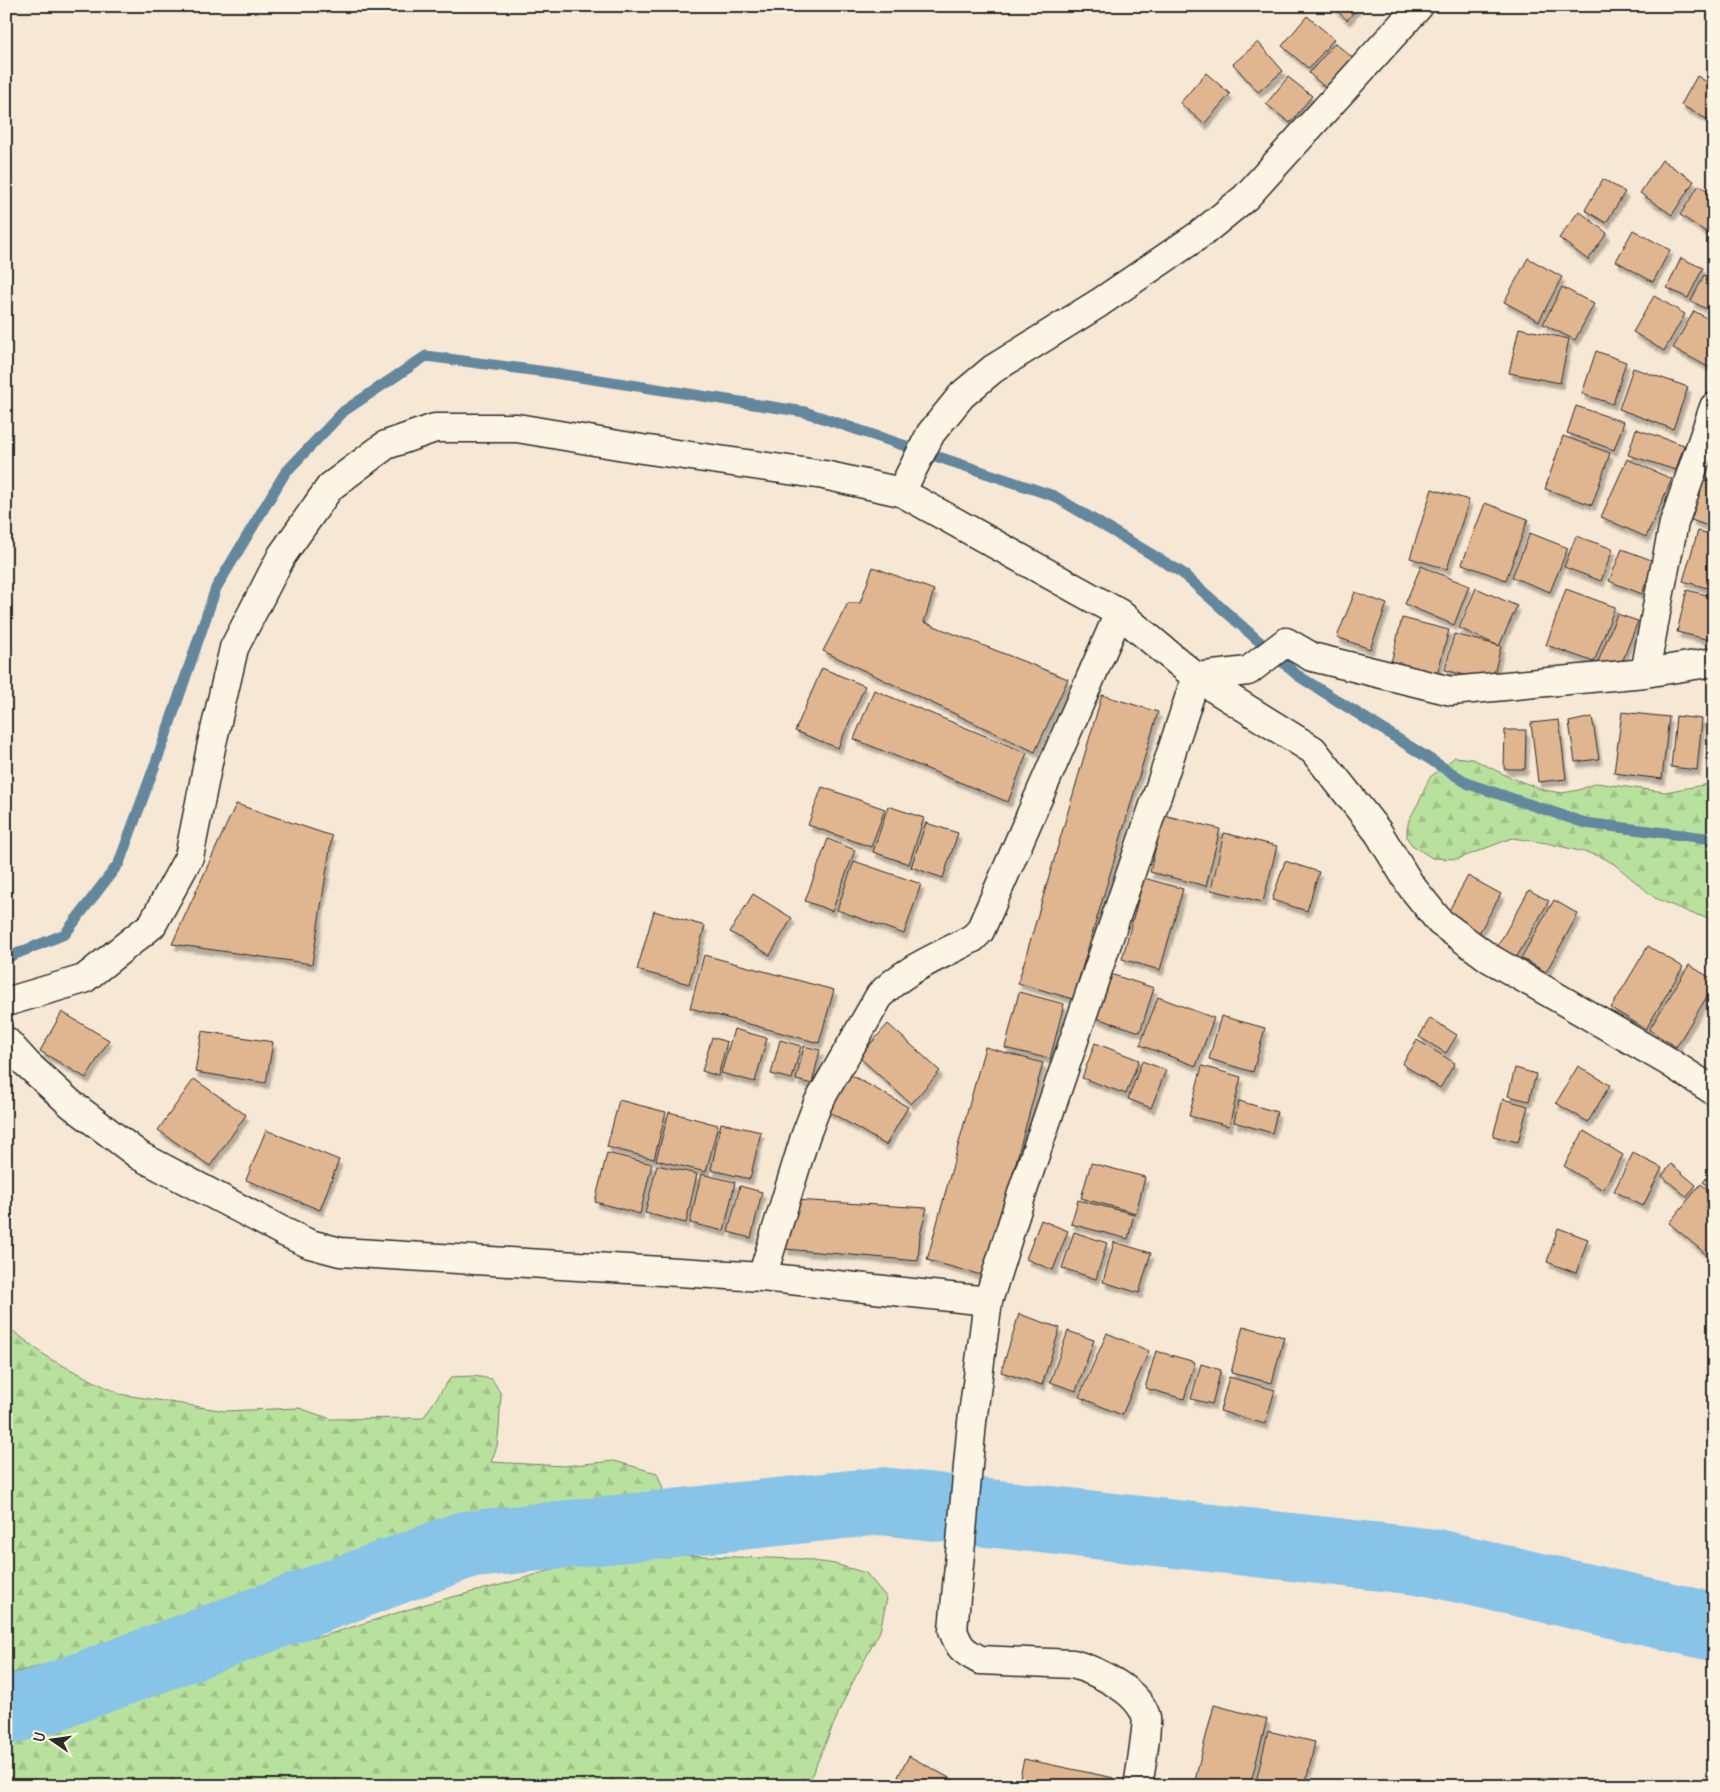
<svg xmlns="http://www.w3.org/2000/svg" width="1720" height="1792" font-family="Delius,sans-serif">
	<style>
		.forest { fill: url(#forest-firs); stroke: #728664 }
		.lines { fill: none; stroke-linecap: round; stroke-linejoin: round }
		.stream { stroke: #63879c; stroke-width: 11 }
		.river { stroke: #88c4e8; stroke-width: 68 }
		.building { fill: #e0b690; stroke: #2b2b2b; filter: url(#shadow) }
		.minor-casing { stroke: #2b2b2b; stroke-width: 31 }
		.minor { stroke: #fcf5e5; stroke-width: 28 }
	</style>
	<defs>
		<pattern id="forest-firs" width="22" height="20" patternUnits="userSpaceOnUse" patternTransform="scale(1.25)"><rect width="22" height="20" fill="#b9e19e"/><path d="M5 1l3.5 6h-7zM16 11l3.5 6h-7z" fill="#9fc188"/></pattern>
		<filter id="shadow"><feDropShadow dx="3" dy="5.5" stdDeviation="1" flood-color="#0004"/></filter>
	</defs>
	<rect width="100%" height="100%" fill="#f6e8d4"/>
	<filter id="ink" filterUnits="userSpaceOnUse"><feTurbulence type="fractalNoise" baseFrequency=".02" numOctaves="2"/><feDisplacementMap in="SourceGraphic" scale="10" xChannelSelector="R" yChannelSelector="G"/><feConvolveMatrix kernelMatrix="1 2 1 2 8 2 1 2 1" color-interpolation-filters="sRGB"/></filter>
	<g filter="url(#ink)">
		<path class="forest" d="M 1455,757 L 1473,759 L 1509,777 L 1544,790 L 1562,793 L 1579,790 L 1596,783 L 1665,792 L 1714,783 L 1714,919 L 1693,914 L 1655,898 L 1614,864 L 1600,856 L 1547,843 L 1512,838 L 1458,859 L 1432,858 L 1412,845 L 1407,838 L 1407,829 L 1409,820 L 1422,796 L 1429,778 Z
			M 6,1206 C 13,1232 10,1256 6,1283 Z
			M 6,1321 L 9,1328 L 50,1359 L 119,1394 L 225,1411 L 299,1408 L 331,1419 L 423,1418 L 451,1377 L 474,1376 L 492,1379 L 501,1394 L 499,1429 L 497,1446 L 491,1462 L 564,1466 L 614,1461 L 657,1473 L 663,1489 L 654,1504 L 620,1511 L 602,1509 L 584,1510 L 533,1516 L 431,1542 L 295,1581 L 90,1653 L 6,1675 Z
			M 609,1553 L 800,1559 L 835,1564 L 866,1573 L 887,1598 L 880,1631 L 848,1691 L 807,1786 L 6,1786 L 6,1741 L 289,1640 L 323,1636 L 429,1603 L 504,1584 Z"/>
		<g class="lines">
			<path class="stream" d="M 6,958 L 65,934 L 119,863 L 163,743 L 216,588 L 285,473 L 344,411 L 426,356 L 554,373 L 805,412 L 1054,496 L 1181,572 L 1297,675 L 1469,784 L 1585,823 L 1714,839"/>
			<path class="river" d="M 6,1711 L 45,1700 L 465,1545 L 881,1501 L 1435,1563 L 1714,1627"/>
		</g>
		<path class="building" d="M 1332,6 L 1359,6 L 1347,20 Z
			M 1307,16 L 1334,39 L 1309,69 L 1282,46 Z
			M 1258,42 L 1283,71 L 1258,92 L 1233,64 Z
			M 1335,43 L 1354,59 L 1328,90 L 1309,73 Z
			M 1206,73 L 1230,94 L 1204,124 L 1180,103 Z
			M 1697,76 L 1714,86 L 1714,123 L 1681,105 Z
			M 1288,77 L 1312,96 L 1290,123 L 1266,104 Z
			M 1662,160 L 1694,181 L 1672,215 L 1640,193 Z
			M 1603,179 L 1625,192 L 1606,223 L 1585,210 Z
			M 1699,185 L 1714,195 L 1714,237 L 1680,215 Z
			M 1579,211 L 1607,233 L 1588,260 L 1559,238 Z
			M 1633,230 L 1670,250 L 1653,282 L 1616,261 Z
			M 1528,258 L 1562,277 L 1539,321 L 1504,302 Z
			M 1681,258 L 1703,268 L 1688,298 L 1667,288 Z
			M 1704,275 L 1714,279 L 1714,313 L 1691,301 Z
			M 1562,287 L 1594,304 L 1575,340 L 1543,324 Z
			M 1654,296 L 1685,314 L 1664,351 L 1633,332 Z
			M 1694,311 L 1714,322 L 1714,366 L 1712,369 L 1673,348 Z
			M 1519,328 L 1569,339 L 1560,383 L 1509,373 Z
			M 1596,351 L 1626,362 L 1613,404 L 1582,394 Z
			M 1633,368 L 1688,387 L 1673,429 L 1619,409 Z
			M 1576,406 L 1624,422 L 1614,450 L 1567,433 Z
			M 1636,429 L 1684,445 L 1676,470 L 1628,455 Z
			M 1563,436 L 1610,453 L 1592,505 L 1545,489 Z
			M 1627,459 L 1672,479 L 1646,537 L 1601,517 Z
			M 1704,480 L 1714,483 L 1714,528 L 1691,520 Z
			M 1432,489 L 1469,500 L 1447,569 L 1410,558 Z
			M 1485,503 L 1528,519 L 1506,580 L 1462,564 Z
			M 1698,531 L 1714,535 L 1714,590 L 1683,581 Z
			M 1530,533 L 1568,548 L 1550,592 L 1512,577 Z
			M 1576,536 L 1613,549 L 1601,581 L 1564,567 Z
			M 1622,549 L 1654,561 L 1642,594 L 1609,581 Z
			M 1421,566 L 1469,586 L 1454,625 L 1405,604 Z
			M 873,567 L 934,590 L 924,622 L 1068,679 L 1035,752 L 823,651 L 848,603 L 860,603 Z
			M 1476,588 L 1517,606 L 1499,646 L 1459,628 Z
			M 1566,589 L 1615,607 L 1594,662 L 1546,645 Z
			M 1687,590 L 1714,597 L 1714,641 L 1677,632 Z
			M 1355,592 L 1387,604 L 1370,649 L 1337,637 Z
			M 1617,614 L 1638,621 L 1619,670 L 1598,662 Z
			M 1402,618 L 1449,630 L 1437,675 L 1391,663 Z
			M 1454,634 L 1501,646 L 1492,682 L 1445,670 Z
			M 822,668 L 865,686 L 838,748 L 795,731 Z
			M 874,690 L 1027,753 L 1008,802 L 854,739 Z
			M 1102,695 L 1158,712 L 1073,999 L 1018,983 Z
			M 1714,707 L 1714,761 L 1706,760 Z
			M 1622,712 L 1669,717 L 1662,779 L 1614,773 Z
			M 1676,716 L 1702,719 L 1697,770 L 1671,767 Z
			M 1592,717 L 1599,759 L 1575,762 L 1569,722 Z
			M 1559,720 L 1566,779 L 1538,782 L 1531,723 Z
			M 1505,730 L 1526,730 L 1525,769 L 1504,769 Z
			M 822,787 L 885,809 L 871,847 L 808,825 Z
			M 236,804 L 332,836 L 312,964 L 172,944 Z
			M 888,806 L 924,818 L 909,864 L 873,852 Z
			M 1163,815 L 1220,829 L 1206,886 L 1150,872 Z
			M 926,823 L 958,833 L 943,878 L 911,867 Z
			M 1224,833 L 1277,846 L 1263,902 L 1211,890 Z
			M 828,839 L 855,850 L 832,911 L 805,901 Z
			M 854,861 L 921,884 L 904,934 L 837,910 Z
			M 1285,861 L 1319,872 L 1307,911 L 1272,900 Z
			M 1468,876 L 1501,894 L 1479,933 L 1447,914 Z
			M 1144,878 L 1183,889 L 1160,970 L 1122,959 Z
			M 1529,890 L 1549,901 L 1515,960 L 1496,949 Z
			M 753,894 L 792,918 L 770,955 L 730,932 Z
			M 1554,900 L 1578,914 L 1546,972 L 1521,958 Z
			M 654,911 L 705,926 L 689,984 L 637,970 Z
			M 1648,946 L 1683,967 L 1646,1029 L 1611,1008 Z
			M 704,955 L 834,990 L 819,1043 L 690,1008 Z
			M 1689,965 L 1714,980 L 1714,985 L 1676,1047 L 1649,1030 Z
			M 1104,972 L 1154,988 L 1140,1032 L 1090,1016 Z
			M 1019,992 L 1064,1004 L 1050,1059 L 1005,1048 Z
			M 1158,997 L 1214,1018 L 1196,1066 L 1140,1045 Z
			M 62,1012 L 109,1040 L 86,1078 L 40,1051 Z
			M 1221,1016 L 1265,1028 L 1253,1072 L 1209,1059 Z
			M 1430,1018 L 1457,1035 L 1446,1053 L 1419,1037 Z
			M 888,1024 L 940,1071 L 911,1104 L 859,1057 Z
			M 734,1029 L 767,1038 L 755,1082 L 721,1073 Z
			M 202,1031 L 273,1042 L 266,1083 L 195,1072 Z
			M 712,1037 L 727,1042 L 718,1076 L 702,1071 Z
			M 780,1040 L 801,1046 L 792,1079 L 771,1074 Z
			M 1417,1040 L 1455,1063 L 1440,1088 L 1402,1064 Z
			M 1095,1043 L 1139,1060 L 1126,1094 L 1082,1078 Z
			M 804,1046 L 820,1050 L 812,1084 L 796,1080 Z
			M 985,1047 L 1043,1063 L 985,1276 L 927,1260 Z
			M 1142,1061 L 1166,1070 L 1151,1108 L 1128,1099 Z
			M 1202,1066 L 1241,1077 L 1229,1126 L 1189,1116 Z
			M 1578,1066 L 1610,1085 L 1588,1122 L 1556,1103 Z
			M 1515,1068 L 1536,1074 L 1529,1101 L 1508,1096 Z
			M 844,1071 L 908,1107 L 886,1145 L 823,1108 Z
			M 194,1079 L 246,1115 L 210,1166 L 158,1130 Z
			M 1503,1099 L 1528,1106 L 1518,1142 L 1493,1136 Z
			M 619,1100 L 666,1112 L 654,1159 L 607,1147 Z
			M 1239,1101 L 1277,1112 L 1272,1133 L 1234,1122 Z
			M 669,1112 L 718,1125 L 706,1172 L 656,1160 Z
			M 721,1123 L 761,1132 L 750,1179 L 711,1170 Z
			M 266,1130 L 339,1160 L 320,1210 L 246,1180 Z
			M 1584,1131 L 1623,1155 L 1603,1190 L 1564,1166 Z
			M 607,1153 L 652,1164 L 640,1214 L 595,1202 Z
			M 1633,1153 L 1662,1168 L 1643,1206 L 1614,1191 Z
			M 1091,1163 L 1145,1177 L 1136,1213 L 1081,1198 Z
			M 1671,1164 L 1696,1185 L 1687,1197 L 1662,1176 Z
			M 657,1165 L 697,1174 L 686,1223 L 645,1213 Z
			M 1714,1170 L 1714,1191 L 1703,1182 Z
			M 701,1174 L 735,1182 L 724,1231 L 690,1223 Z
			M 1701,1184 L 1714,1195 L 1714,1261 L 1669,1223 Z
			M 740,1186 L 762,1192 L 751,1238 L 728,1232 Z
			M 795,1200 L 927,1208 L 920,1235 L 918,1261 L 785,1249 Z
			M 1078,1200 L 1134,1214 L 1128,1239 L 1071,1224 Z
			M 1041,1220 L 1068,1231 L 1053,1270 L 1026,1259 Z
			M 1558,1228 L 1588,1239 L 1576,1273 L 1547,1262 Z
			M 1074,1232 L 1107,1243 L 1096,1279 L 1062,1268 Z
			M 1114,1242 L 1151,1253 L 1139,1293 L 1103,1282 Z
			M 1019,1314 L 1060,1328 L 1042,1385 L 1001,1372 Z
			M 1243,1326 L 1284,1337 L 1272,1383 L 1231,1373 Z
			M 1068,1331 L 1094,1340 L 1076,1391 L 1050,1382 Z
			M 1107,1333 L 1149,1351 L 1122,1415 L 1079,1397 Z
			M 1156,1351 L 1195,1362 L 1184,1399 L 1145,1388 Z
			M 1201,1364 L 1221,1370 L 1212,1404 L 1191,1399 Z
			M 1229,1377 L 1275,1390 L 1265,1424 L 1220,1411 Z
			M 1214,1705 L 1267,1719 L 1250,1786 L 1219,1786 L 1195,1780 Z
			M 1268,1731 L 1315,1742 L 1305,1786 L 1255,1786 Z
			M 909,1756 L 955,1781 L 952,1786 L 893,1786 Z
			M 1024,1759 L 1114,1778 L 1112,1786 L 1018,1786 Z"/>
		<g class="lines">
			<g class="minor-casing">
				<path id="minor" d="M 901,492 L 931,433 L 962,395 L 993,369 L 1099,303 L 1202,233 L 1246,197 L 1419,6
					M 1645,673 L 1657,607 L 1674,523 L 1714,407
					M 6,1002 L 84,979 L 152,925 L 189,857 L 212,743 L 234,648 L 282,555 L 330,487 L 386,445 L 435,428 L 517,428 L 642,449 L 824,475 L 901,492 L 1119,613 L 1196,677 L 1313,750 L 1378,832 L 1411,886 L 1440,922 L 1489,958 L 1666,1060 L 1714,1091
					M 6,1041 L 27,1064 L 71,1104 L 140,1156 L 286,1233 L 310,1244 L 340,1252 L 762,1277 L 988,1301
					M 762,1277 L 805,1137 L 818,1103 L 880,995 C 906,968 941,956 973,938 L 980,931 L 1119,613
					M 1138,1786 C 1140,1775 1148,1724 1146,1717 C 1139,1691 1097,1671 1073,1664 L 980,1660 C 963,1651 959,1648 953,1630 L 972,1422 L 988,1301 L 1024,1187 L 1154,805 L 1196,677 L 1248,671 L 1286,642 L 1312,657 L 1451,691 L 1645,673 L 1714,662"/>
			</g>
			<use href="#minor" class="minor"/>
		</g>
	</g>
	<rect width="1720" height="1792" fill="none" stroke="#fcf5e5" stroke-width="25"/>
	<rect x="12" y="12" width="1695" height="1767" fill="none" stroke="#2b2b2b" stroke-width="2" filter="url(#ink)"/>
	<g transform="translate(52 1740) rotate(283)" stroke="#fcf5e5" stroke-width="4" paint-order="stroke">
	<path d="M0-4L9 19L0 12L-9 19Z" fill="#2b2b2b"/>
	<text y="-8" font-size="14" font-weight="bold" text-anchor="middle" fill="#2b2b2b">U</text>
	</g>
</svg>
